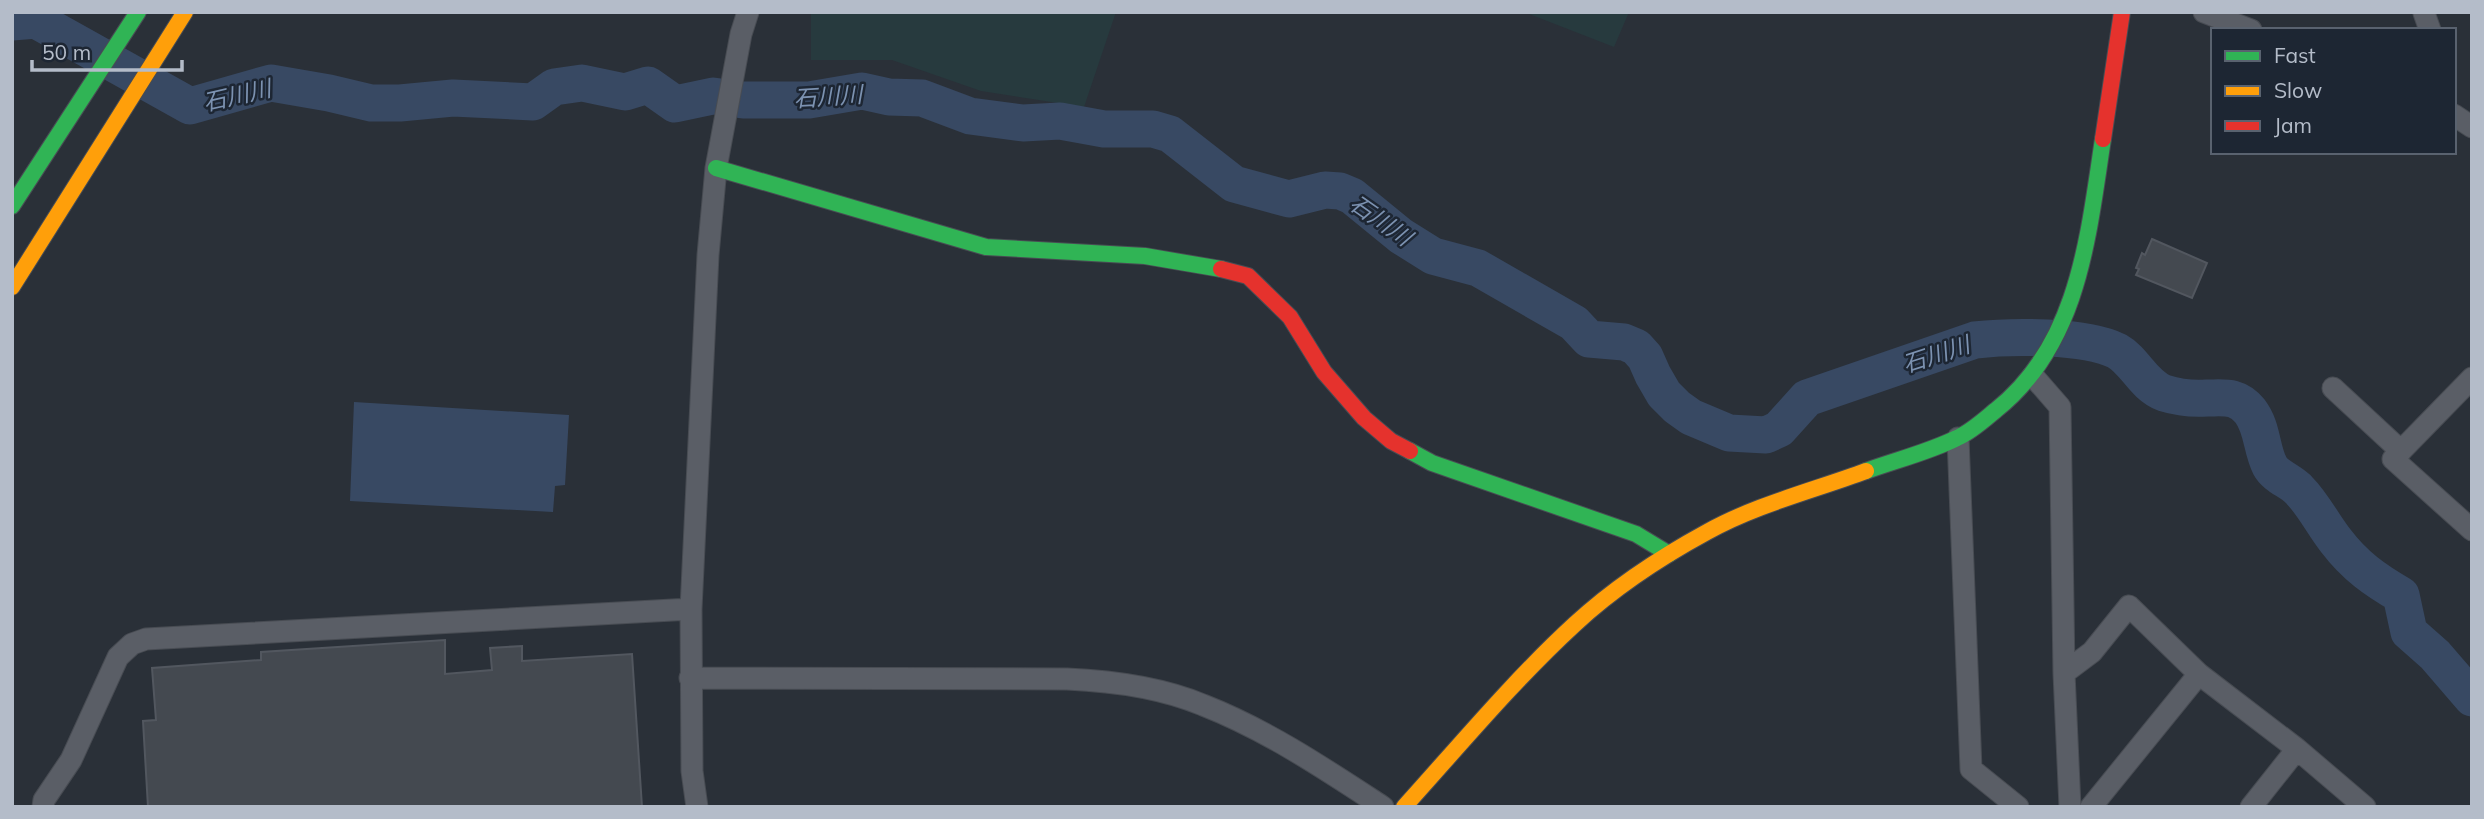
<svg xmlns="http://www.w3.org/2000/svg" width="2484" height="819" font-family="Mulish,'Noto Sans JP',sans-serif">
	<style>
		.green { fill: #273a3e }
		.water { fill: #384963 }
		.lines { fill: none; stroke-linecap: round; stroke-linejoin: round }
		.river { stroke: #384963; stroke-width: 37 }
		.building { fill: #444950; stroke: #52575f; stroke-width: 2 }
		.street-casing { stroke: #484c53; stroke-width: 23 }
		.fast-casing { stroke: #484c53; stroke-width: 18 }
		.slow-casing { stroke: #484c53; stroke-width: 18 }
		.jam-casing { stroke: #484c53; stroke-width: 18 }
		.street { stroke: #5a5e66; stroke-width: 21 }
		.fast { stroke: #30b455; stroke-width: 16 }
		.slow { stroke: #ff9f0a; stroke-width: 16 }
		.jam { stroke: #e5322d; stroke-width: 16 }
		.labels { text-anchor: middle; dominant-baseline: central; stroke-width: 5; stroke-linejoin: round; paint-order: stroke }
		.water-label { font-size: 23px; font-style: italic; fill: #7c92b1; stroke: #1d2633 }
	</style>
	<rect width="100%" height="100%" fill="#2a3038"/>
	<path class="green" d="M 811,12 L 1116,12 L 1084,107 L 981,91 L 892,60 L 811,60 Z
		M 1524,12 L 1629,12 L 1614,47 Z"/>
	<path class="water" d="M 354,402 L 569,415 L 565,485 L 555,486 L 553,512 L 350,501 Z"/>
	<g class="lines">
		<path class="river" d="M 12,22 L 36,20 L 190,106 L 271,83 L 329,93 L 371,103 L 400,103 L 453,98 L 533,102 L 554,87 L 582,83 L 625,92 L 648,85 L 675,104 L 713,96 L 743,100 L 809,100 L 862,91 L 889,97 L 922,98 L 970,116 L 1023,123 L 1060,121 L 1104,129 L 1153,129 L 1170,134 L 1234,184 L 1289,199 L 1325,190 L 1340,191 L 1352,196 L 1401,236 L 1433,256 L 1478,268 L 1574,323 L 1589,339 L 1624,342 L 1636,347 L 1645,357 L 1653,375 L 1664,394 L 1677,407 L 1691,417 L 1729,433 L 1766,435 L 1779,429 L 1807,398 L 1975,340 C 2010,336 2085,335 2117,351 C 2135,361 2143,385 2164,393 C 2177,397 2194,399 2207,398 C 2224,398 2237,395 2250,411 C 2263,428 2261,449 2270,466 C 2276,477 2291,481 2299,490 C 2314,505 2323,525 2336,541 C 2355,566 2375,580 2401,595 L 2409,632 L 2435,655 L 2472,698"/>
	</g>
	<path class="building" d="M 2152,239 L 2207,263 L 2192,298 L 2136,275 L 2139,269 L 2136,268 L 2142,253 L 2145,255 Z
		M 445,640 L 445,674 L 492,670 L 490,648 L 522,646 L 522,661 L 632,654 L 642,807 L 148,807 L 143,721 L 156,720 L 152,668 L 261,660 L 261,652 Z"/>
	<g class="lines">
		<g class="street-casing">
			<path id="street" d="M 2204,12 L 2251,30
				M 2424,13 L 2430,30
				M 2454,115 L 2472,127
				M 2033,376 L 2060,407 L 2064,673 L 2070,807
				M 2472,378 L 2393,459 L 2472,530
				M 2333,388 L 2401,451
				M 1958,438 L 1971,769 L 2018,807
				M 2064,673 L 2092,652 L 2129,606 L 2199,674 L 2297,749 L 2365,807
				M 690,678 L 1067,679 C 1113,681 1160,687 1203,705 C 1267,730 1325,769 1383,807
				M 43,807 L 44,800 L 71,760 L 118,657 L 132,644 L 146,639 L 691,609
				M 697,807 L 692,771 L 691,609 L 708,255 L 716,168 L 741,34 L 748,12
				M 2091,807 L 2199,674
				M 2251,807 L 2297,749"/>
		</g>
		<g class="fast-casing">
			<path id="fast" d="M 716,168 L 986,247 L 1145,256 L 1221,269
				M 12,206 L 138,12
				M 1410,451 L 1432,463 L 1636,534 L 1669,554
				M 1866,471 C 1896,460 1929,452 1957,438 C 1971,432 1984,420 1996,410 C 2079,344 2088,237 2103,139"/>
		</g>
		<g class="slow-casing">
			<path id="slow" d="M 12,287 L 185,12
				M 1404,807 C 1460,745 1514,680 1575,624 C 1614,588 1661,557 1707,532 C 1755,505 1815,490 1866,471"/>
		</g>
		<g class="jam-casing">
			<path id="jam" d="M 2103,139 L 2122,12
				M 1221,269 L 1248,276 L 1290,317 L 1324,372 L 1364,418 L 1391,441 L 1410,451"/>
		</g>
		<use href="#street" class="street"/>
		<use href="#fast" class="fast"/>
		<use href="#slow" class="slow"/>
		<use href="#jam" class="jam"/>
	</g>
	<g class="labels">
		<g class="water-label">
			<text transform="translate(237 95) rotate(-13)">石川川</text>
			<text transform="translate(828 96) rotate(-4)">石川川</text>
			<text transform="translate(1381 220) rotate(35)">石川川</text>
			<text transform="translate(1936 354) rotate(-18)">石川川</text>
		</g>
	</g>
	<rect width="2484" height="819" fill="none" stroke="#b4bcc9" stroke-width="28"/>
	<rect x="2211" y="28" width="245" height="126" fill="#1d2633" stroke="#59626f" stroke-width="2"/>
	<rect x="2225" y="51" width="35" height="10" fill="#30b455" stroke="#59626f" stroke-width="2"/>
	<text x="2274" y="63" font-size="21" fill="#b4bcc9">Fast</text>
	<rect x="2225" y="86" width="35" height="10" fill="#ff9f0a" stroke="#59626f" stroke-width="2"/>
	<text x="2274" y="98" font-size="21" fill="#b4bcc9">Slow</text>
	<rect x="2225" y="121" width="35" height="10" fill="#e5322d" stroke="#59626f" stroke-width="2"/>
	<text x="2274" y="133" font-size="21" fill="#b4bcc9">Jam</text>
	<path d="M32 60v10h150v-10" fill="none" stroke="#b4bcc9" stroke-width="3.5"/>
	<text x="42" y="60" font-size="21" fill="#b4bcc9" stroke="#1d2633" stroke-width="5" paint-order="stroke">50 m</text>
</svg>
